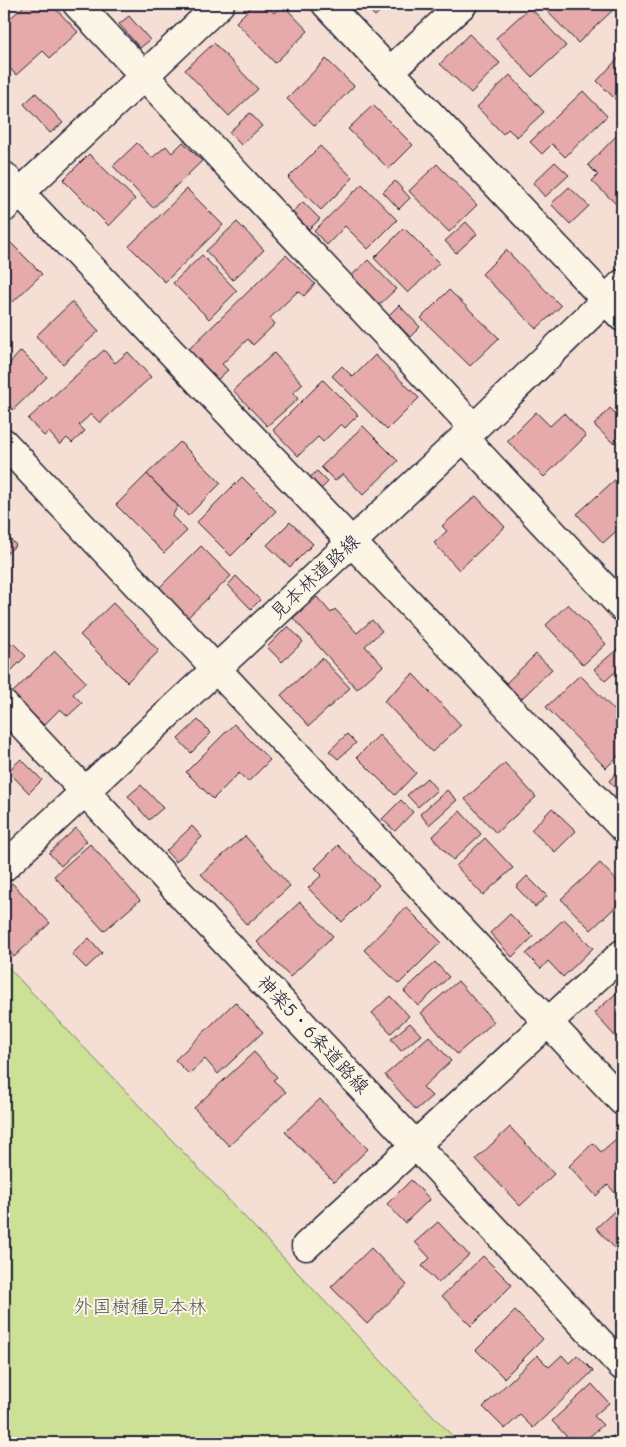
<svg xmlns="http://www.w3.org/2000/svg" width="626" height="1447" font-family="'Comic Neue','Klee One',sans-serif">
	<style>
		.green { fill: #cce196; stroke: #778268 }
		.building { fill: #e5aaa9; stroke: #22223b }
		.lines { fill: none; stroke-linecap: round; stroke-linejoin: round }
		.street-casing { stroke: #22223b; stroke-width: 31 }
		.street { stroke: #fcf5e5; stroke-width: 28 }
		.labels { text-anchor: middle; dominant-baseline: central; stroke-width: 4; stroke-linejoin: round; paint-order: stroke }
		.street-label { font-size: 19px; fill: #22223b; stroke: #fcf5e5 }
		.park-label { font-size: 19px; fill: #4c5252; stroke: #fcf5e5 }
	</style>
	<rect width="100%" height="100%" fill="#f5ded3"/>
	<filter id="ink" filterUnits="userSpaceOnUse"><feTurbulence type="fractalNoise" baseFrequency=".02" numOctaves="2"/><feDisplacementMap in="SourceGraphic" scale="10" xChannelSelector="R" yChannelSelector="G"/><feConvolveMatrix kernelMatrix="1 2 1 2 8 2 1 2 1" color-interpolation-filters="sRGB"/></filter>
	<g filter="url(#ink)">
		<path class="green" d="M 4,963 L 459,1443 L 4,1443 Z"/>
		<path class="building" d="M 26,4 L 51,4 L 78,32 L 50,58 L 43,51 L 16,75 L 4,62 L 4,24 Z
			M 254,4 L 266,4 L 274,13 L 283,5 L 308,31 L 275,63 L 236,22 Z
			M 363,4 L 388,4 L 375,16 Z
			M 391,4 L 401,4 L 396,9 Z
			M 540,4 L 609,4 L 614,9 L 578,43 Z
			M 530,7 L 566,46 L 532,77 L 496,38 Z
			M 129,16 L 150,40 L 140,48 L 119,24 Z
			M 469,34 L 500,63 L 471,93 L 440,64 Z
			M 214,43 L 258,89 L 229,116 L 185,70 Z
			M 622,54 L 622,106 L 597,81 Z
			M 326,59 L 354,86 L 315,126 L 287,99 Z
			M 510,75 L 544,112 L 517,137 L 508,129 L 503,134 L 477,107 Z
			M 583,91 L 607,116 L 565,157 L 552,144 L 542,154 L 530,142 Z
			M 36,93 L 63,123 L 50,133 L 24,104 Z
			M 373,105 L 413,145 L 389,169 L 348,129 Z
			M 250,113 L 262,126 L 241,145 L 229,132 Z
			M 622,130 L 622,197 L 616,204 L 592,181 L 598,175 L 588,165 Z
			M 183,142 L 202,161 L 153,208 L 113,166 L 137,143 L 152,158 L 166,146 L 172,153 Z
			M 320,146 L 353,178 L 321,210 L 288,178 Z
			M 89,154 L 135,199 L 109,226 L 63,180 Z
			M 555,162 L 569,175 L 545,197 L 533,183 Z
			M 437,164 L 477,205 L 449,232 L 409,191 Z
			M 395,181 L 410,198 L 399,209 L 383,192 Z
			M 362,184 L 397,220 L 368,249 L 345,226 L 327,245 L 314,231 Z
			M 569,187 L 589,206 L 570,224 L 551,204 Z
			M 187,189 L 223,225 L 165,282 L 129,246 Z
			M 303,202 L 320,219 L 309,229 L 292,212 Z
			M 237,222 L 264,250 L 233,280 L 206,251 Z
			M 466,222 L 477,234 L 456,253 L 445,241 Z
			M 404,228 L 439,263 L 408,293 L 374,258 Z
			M 4,236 L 42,274 L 13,302 L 4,294 Z
			M 506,250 L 561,306 L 536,329 L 482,274 Z
			M 202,255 L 237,291 L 209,319 L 173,283 Z
			M 286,255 L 315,284 L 304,296 L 298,291 L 270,318 L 275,324 L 253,345 L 248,339 L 222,364 L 228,370 L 217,380 L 188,350 Z
			M 368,260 L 396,289 L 379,305 L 351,276 Z
			M 449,290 L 499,338 L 470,366 L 421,318 Z
			M 72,302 L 99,331 L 63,364 L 36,336 Z
			M 399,305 L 420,327 L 410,337 L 389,315 Z
			M 104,350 L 115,363 L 128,352 L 151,377 L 100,423 L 91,414 L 79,425 L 85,431 L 72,443 L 67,438 L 60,445 L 49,432 L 44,436 L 28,419 Z
			M 21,351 L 47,377 L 13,410 L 4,400 L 4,369 Z
			M 274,353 L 303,384 L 293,393 L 298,399 L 267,426 L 233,390 Z
			M 375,355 L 419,398 L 387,430 L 332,376 L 342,366 L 353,377 Z
			M 323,380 L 358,415 L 345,428 L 341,424 L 323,442 L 318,437 L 298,456 L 273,430 Z
			M 610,408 L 617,415 L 622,410 L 622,444 L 617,439 L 613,443 L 594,425 Z
			M 536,412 L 550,426 L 564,413 L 586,436 L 544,477 L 507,441 Z
			M 363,426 L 398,461 L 363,495 L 343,474 L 335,481 L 321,467 Z
			M 180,442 L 221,483 L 188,516 L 147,474 Z
			M 317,471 L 328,482 L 317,493 L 305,482 Z
			M 147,474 L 178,506 L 172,516 L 187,531 L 164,553 L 116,505 Z
			M 242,477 L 276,511 L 231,556 L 197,522 Z
			M 618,477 L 622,481 L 622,526 L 603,543 L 577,514 Z
			M 476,496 L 505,527 L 459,570 L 434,543 L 447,531 L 442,526 Z
			M 290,522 L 313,544 L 290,567 L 267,545 Z
			M 4,533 L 16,545 L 4,556 Z
			M 201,546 L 231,576 L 187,618 L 158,589 Z
			M 236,576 L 260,600 L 251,609 L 228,585 Z
			M 4,583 L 10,589 L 4,595 Z
			M 317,597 L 331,613 L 335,609 L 357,633 L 372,620 L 382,631 L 365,646 L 383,666 L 357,689 L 293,618 Z
			M 113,603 L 159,651 L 127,682 L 80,635 Z
			M 568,604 L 606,644 L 583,665 L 546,625 Z
			M 288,626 L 303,642 L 282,662 L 267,647 Z
			M 13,643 L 26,656 L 4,678 L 4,652 Z
			M 622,645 L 622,666 L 605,681 L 594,669 Z
			M 55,651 L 86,682 L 73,694 L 82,703 L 68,716 L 60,709 L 44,725 L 12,693 Z
			M 536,654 L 552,669 L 516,704 L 500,689 Z
			M 322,658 L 350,688 L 309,726 L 281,695 Z
			M 413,674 L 461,725 L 432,752 L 384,701 Z
			M 580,675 L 622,718 L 622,752 L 606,768 L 546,707 Z
			M 198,720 L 211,733 L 191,753 L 178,739 Z
			M 234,724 L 270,760 L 248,782 L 239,773 L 213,799 L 186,772 Z
			M 347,734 L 356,743 L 338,759 L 329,751 Z
			M 379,735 L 416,773 L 395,795 L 357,757 Z
			M 21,759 L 42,780 L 29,793 L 8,771 Z
			M 505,763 L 536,797 L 496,833 L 465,799 Z
			M 622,767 L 622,794 L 609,781 Z
			M 427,778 L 437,790 L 418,807 L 407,795 Z
			M 141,785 L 163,808 L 149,820 L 128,796 Z
			M 447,790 L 457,800 L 429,825 L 420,814 Z
			M 401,800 L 413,812 L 395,831 L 382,819 Z
			M 552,808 L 576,831 L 555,852 L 531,830 Z
			M 460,811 L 481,834 L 453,860 L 432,837 Z
			M 192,826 L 202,837 L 176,862 L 166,851 Z
			M 76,828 L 87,841 L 61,866 L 49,853 Z
			M 245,836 L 290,886 L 247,925 L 201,874 Z
			M 485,838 L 513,868 L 483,895 L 456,866 Z
			M 90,844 L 140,900 L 104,931 L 54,876 Z
			M 338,845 L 379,885 L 342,922 L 308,888 L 322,875 L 315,868 Z
			M 600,863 L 622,886 L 622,901 L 591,930 L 561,899 Z
			M 527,876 L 547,896 L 535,907 L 516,887 Z
			M 12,883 L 50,923 L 14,957 L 4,946 L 4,891 Z
			M 300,902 L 333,936 L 290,977 L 257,942 Z
			M 406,907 L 441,942 L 399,984 L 364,950 Z
			M 510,914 L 533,937 L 512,957 L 490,933 Z
			M 564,919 L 593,948 L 563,977 L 548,961 L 541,969 L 526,954 Z
			M 89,938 L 102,953 L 86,968 L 72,954 Z
			M 435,962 L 449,977 L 418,1006 L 404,991 Z
			M 458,981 L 494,1022 L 457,1054 L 421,1013 Z
			M 622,988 L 622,1044 L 594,1013 Z
			M 390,996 L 409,1016 L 391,1033 L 372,1013 Z
			M 235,1002 L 263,1032 L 218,1074 L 205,1059 L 189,1074 L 175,1060 Z
			M 410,1023 L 421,1035 L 401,1051 L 391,1039 Z
			M 429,1036 L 451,1061 L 423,1087 L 432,1096 L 416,1110 L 385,1075 Z
			M 254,1052 L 277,1077 L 273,1080 L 286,1092 L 229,1146 L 194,1108 Z
			M 320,1099 L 368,1149 L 334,1182 L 285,1132 Z
			M 510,1127 L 554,1174 L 520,1206 L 476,1159 Z
			M 616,1139 L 622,1146 L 622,1187 L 615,1193 L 608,1185 L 596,1196 L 569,1166 L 593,1143 L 601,1152 Z
			M 411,1180 L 430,1199 L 405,1223 L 387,1204 Z
			M 622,1204 L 622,1256 L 596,1228 Z
			M 438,1222 L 469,1255 L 438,1283 L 422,1266 L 430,1258 L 415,1242 Z
			M 371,1248 L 407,1285 L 367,1324 L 331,1287 Z
			M 483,1256 L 512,1285 L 471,1326 L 442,1296 Z
			M 515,1311 L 543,1339 L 504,1378 L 476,1350 Z
			M 537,1355 L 549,1367 L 562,1355 L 569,1363 L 577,1355 L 593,1371 L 533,1428 L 520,1415 L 505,1429 L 483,1407 Z
			M 592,1384 L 609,1403 L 594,1416 L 603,1425 L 582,1443 L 578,1443 L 572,1436 L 569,1439 L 552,1421 Z
			M 622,1428 L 622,1443 L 606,1443 Z"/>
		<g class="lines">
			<g class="street-casing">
				<path id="street" d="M 77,4 L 474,428
					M 326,4 L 622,317
					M 390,71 L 463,4
					M 4,176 L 622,827
					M 4,208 L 220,4
					M 464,438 L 622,607
					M 4,443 L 622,1101
					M 4,705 L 622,1366
					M 4,867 L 474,428 L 622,284
					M 306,1246 L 622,954"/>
			</g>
			<use href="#street" class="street"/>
		</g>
	</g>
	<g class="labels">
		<g class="street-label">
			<text transform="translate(315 577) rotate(-43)">見本林道路線</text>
			<text transform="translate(313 1035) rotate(47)">神楽5・6条道路線</text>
		</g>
		<g class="park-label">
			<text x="140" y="1307">外国樹種見本林</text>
		</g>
	</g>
	<rect width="626" height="1447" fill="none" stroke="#fcf5e5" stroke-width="20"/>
	<rect x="10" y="10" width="606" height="1427" fill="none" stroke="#22223b" stroke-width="2" filter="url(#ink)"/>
</svg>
